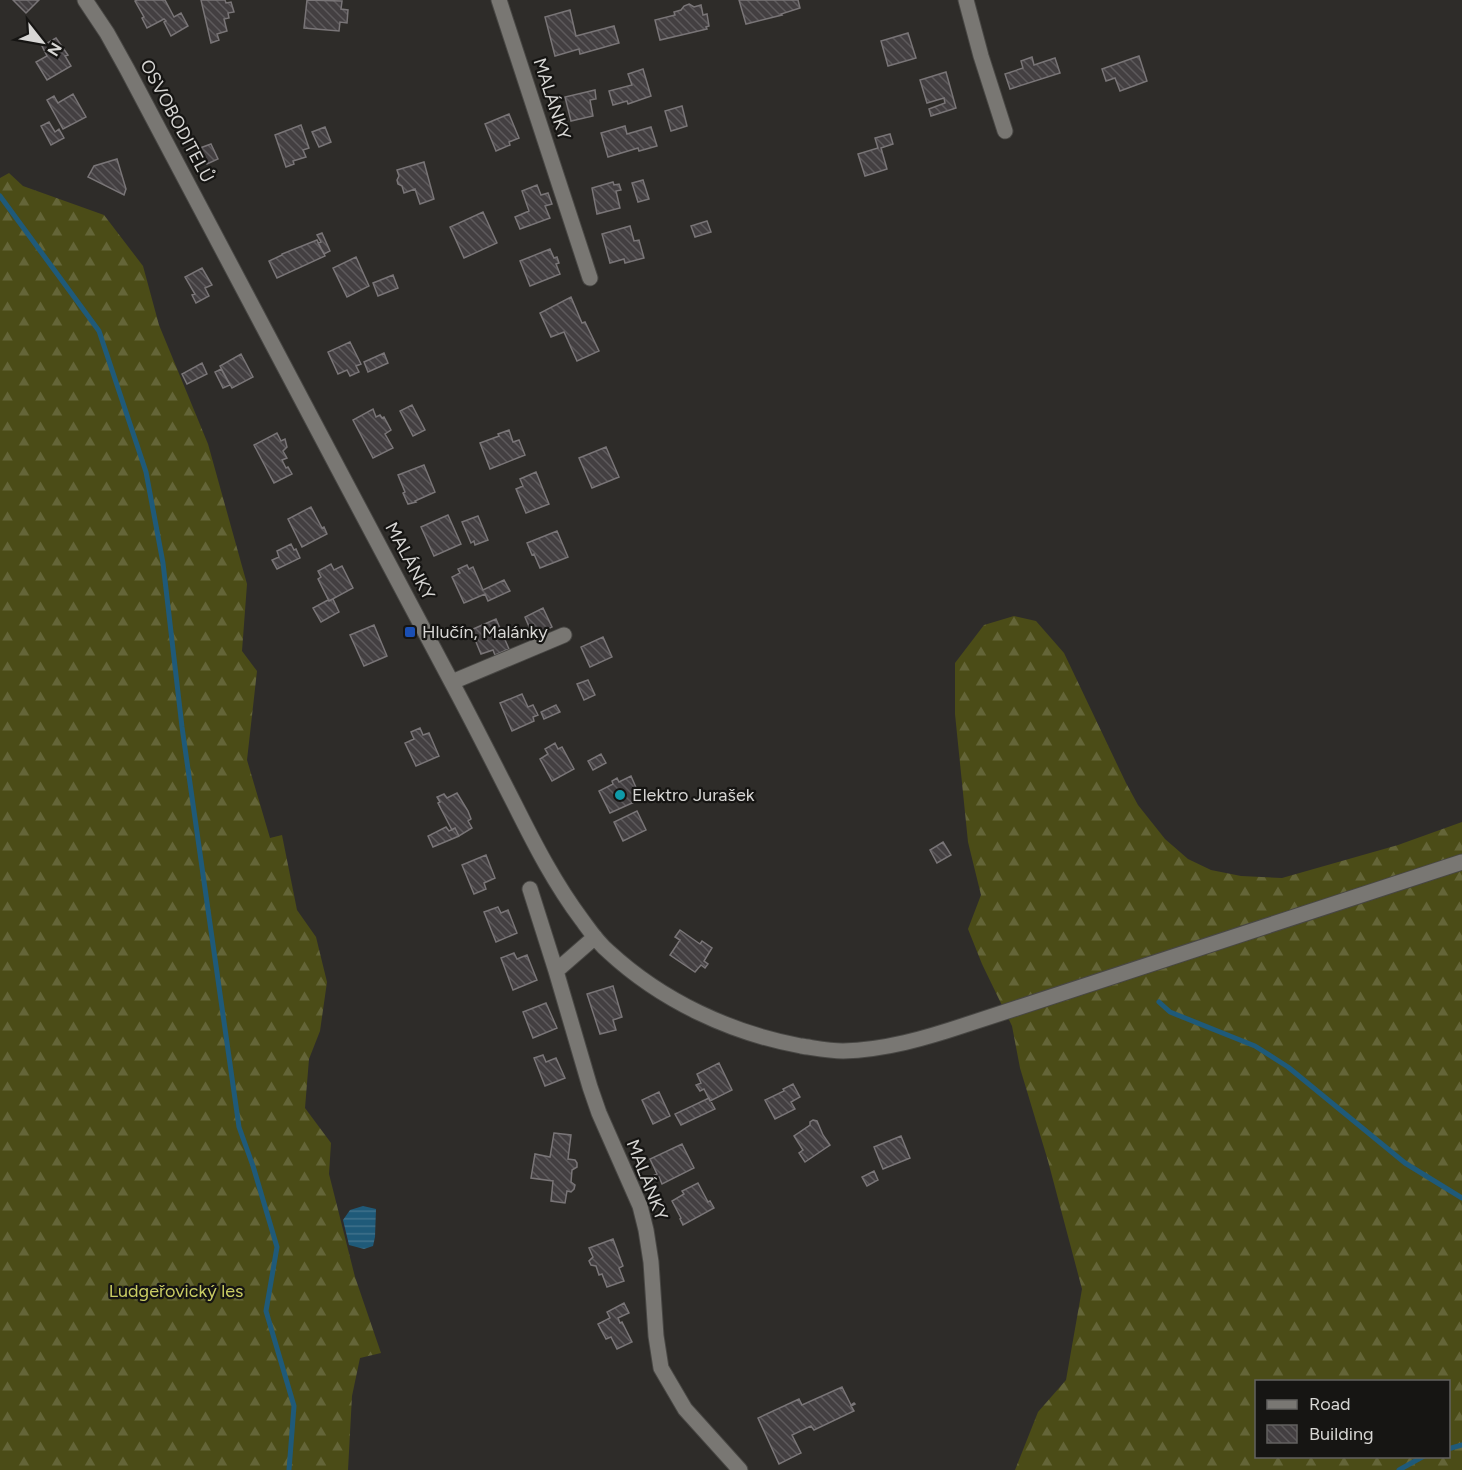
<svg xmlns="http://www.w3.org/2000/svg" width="1462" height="1470" font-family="Figtree,sans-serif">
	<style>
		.forest { fill: url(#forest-firs); fill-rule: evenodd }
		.water { fill: url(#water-rules) }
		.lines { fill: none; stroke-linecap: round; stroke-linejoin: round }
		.stream { stroke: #1f5a79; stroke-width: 5 }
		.building { fill: url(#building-back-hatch); stroke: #797577; stroke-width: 1.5 }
		.minor-casing { stroke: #484744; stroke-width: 17 }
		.minor { stroke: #797773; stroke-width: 15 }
		.transit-dot { fill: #1a4fb4; stroke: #161513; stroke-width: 2 }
		.culture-dot { fill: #0f9aa8; stroke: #161513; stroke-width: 2 }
		.labels { text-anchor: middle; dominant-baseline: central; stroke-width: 4.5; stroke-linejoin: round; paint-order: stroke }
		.street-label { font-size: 18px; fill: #d7d6d4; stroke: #161513 }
		.poi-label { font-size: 18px; fill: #d7d6d4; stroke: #161513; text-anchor: start }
		.park-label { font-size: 18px; fill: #cacd64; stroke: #161513 }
	</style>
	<defs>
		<pattern id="forest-firs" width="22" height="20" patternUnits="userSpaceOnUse" patternTransform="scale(1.5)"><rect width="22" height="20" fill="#4b4c17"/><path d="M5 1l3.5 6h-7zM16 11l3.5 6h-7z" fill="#646538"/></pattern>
		<pattern id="water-rules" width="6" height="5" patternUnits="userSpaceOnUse" patternTransform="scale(1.5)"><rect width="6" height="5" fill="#1f5a79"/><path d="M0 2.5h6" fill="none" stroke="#3f718b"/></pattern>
		<pattern id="building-back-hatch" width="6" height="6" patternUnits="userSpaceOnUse" patternTransform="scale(1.5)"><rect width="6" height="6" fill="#433f41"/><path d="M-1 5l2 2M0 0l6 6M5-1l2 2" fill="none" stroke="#5d5a5c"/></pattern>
	</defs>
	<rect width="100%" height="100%" fill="#2e2c29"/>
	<path class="forest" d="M 9,173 L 23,186 L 104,215 L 143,266 L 159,325 L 208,444 L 247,584 L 242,651 L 257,671 L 247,760 L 270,838 L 282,835 L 297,910 L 316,937 L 327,982 L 320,1031 L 309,1059 L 305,1108 L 331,1143 L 329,1174 L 355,1277 L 381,1353 L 360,1358 L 352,1396 L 348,1470 L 0,1470 L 0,178 Z
		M 1014,616 L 1036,621 L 1064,653 L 1126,783 L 1138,805 L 1165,839 L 1188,859 L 1211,870 L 1241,876 L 1282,878 L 1398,845 L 1462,822 L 1462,1470 L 1015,1470 L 1038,1412 L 1066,1380 L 1082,1289 L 1048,1161 L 1020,1068 L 1012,1026 L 982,964 L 968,929 L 981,895 L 968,842 L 955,714 L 955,663 L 984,625 ZM 1256,1382 L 1448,1382 L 1448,1456 L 1256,1456 Z"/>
	<path class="water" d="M 363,1206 L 376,1209 L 375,1237 L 373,1246 L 364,1249 L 349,1245 L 343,1220 L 350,1210 Z"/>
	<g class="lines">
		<path class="stream" d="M 0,196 L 99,331 L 146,472 L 163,563 L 182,727 L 239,1127 L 253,1166 L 277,1247 L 266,1311 L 294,1406 L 289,1470
			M 1159,1002 L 1170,1012 L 1255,1046 L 1288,1067 L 1405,1163 L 1462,1198
			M 1448,1449 L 1462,1445
			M 1399,1470 L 1424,1456"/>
	</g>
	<path class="building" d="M 13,0 L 39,0 L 26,13 Z
		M 137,0 L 165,0 L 174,17 L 181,13 L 188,26 L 171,36 L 164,22 L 166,21 L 164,19 L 147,28 L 142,18 L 144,17 L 135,1 Z
		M 201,0 L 225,0 L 226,3 L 231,2 L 234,12 L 228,13 L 229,18 L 224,19 L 227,31 L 217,34 L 219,40 L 211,43 Z
		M 307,0 L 342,1 L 341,9 L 348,10 L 347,23 L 340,22 L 339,31 L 304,28 Z
		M 739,0 L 798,0 L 800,8 L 781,14 L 782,15 L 746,24 Z
		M 689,4 L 694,7 L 701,5 L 703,15 L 707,14 L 709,26 L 706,27 L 707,29 L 660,40 L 655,20 L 675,15 L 674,12 L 681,10 L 684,6 Z
		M 570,10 L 576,36 L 614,26 L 619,43 L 580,54 L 579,49 L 555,56 L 545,17 Z
		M 908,33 L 916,58 L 888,66 L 881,41 Z
		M 56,38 L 68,55 L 65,56 L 71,66 L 47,80 L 36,62 L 47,56 L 42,46 Z
		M 1139,56 L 1147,81 L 1120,91 L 1115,78 L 1106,81 L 1102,69 Z
		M 1032,57 L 1034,65 L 1055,58 L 1060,73 L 1010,89 L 1005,74 L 1023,68 L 1021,61 Z
		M 643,69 L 651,96 L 628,104 L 627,101 L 613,105 L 609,91 L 632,85 L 628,74 Z
		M 946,72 L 956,108 L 931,116 L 929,109 L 945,103 L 944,98 L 927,103 L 920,80 Z
		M 595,90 L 596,99 L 590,100 L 593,116 L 571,121 L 565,97 Z
		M 73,94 L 86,117 L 63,129 L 47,100 L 54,96 L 58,103 Z
		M 682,106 L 687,126 L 671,131 L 665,111 Z
		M 509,114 L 519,138 L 509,142 L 510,145 L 496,151 L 485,124 Z
		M 49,122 L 55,132 L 59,129 L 64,138 L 51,145 L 41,126 Z
		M 301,125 L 309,148 L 303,150 L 306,157 L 293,161 L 294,164 L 286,167 L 275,135 Z
		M 625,126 L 627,134 L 651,127 L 657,146 L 639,151 L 638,148 L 608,157 L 601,133 Z
		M 325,127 L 331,142 L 319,147 L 312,132 Z
		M 890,134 L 893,144 L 881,148 L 887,169 L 865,176 L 858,154 L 878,148 L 875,138 Z
		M 211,144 L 218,159 L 207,164 L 200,148 Z
		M 117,159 L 126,189 L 124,195 L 88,177 L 94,166 Z
		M 424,162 L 434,199 L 420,204 L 415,189 L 404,193 L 402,186 L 398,184 L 397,180 L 399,176 L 397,170 Z
		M 643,180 L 649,199 L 638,202 L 632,183 Z
		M 613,182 L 614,185 L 619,184 L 621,190 L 616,191 L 620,208 L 597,214 L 592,188 Z
		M 537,185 L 541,195 L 548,193 L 552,204 L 545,206 L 550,218 L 520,229 L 515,217 L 529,211 L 522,191 Z
		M 483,212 L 497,243 L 464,258 L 450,227 Z
		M 707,221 L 711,232 L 695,237 L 691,226 Z
		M 630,226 L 634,241 L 639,240 L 644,258 L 625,263 L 624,259 L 610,263 L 602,234 Z
		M 322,233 L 330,251 L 324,254 L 318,243 L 321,242 L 317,235 Z
		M 317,240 L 325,256 L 277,278 L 269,261 L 282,255 L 282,254 Z
		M 550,249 L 554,258 L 557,257 L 559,263 L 556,264 L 560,274 L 530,286 L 520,261 Z
		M 356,257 L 369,286 L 347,297 L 333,268 Z
		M 202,268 L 212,285 L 205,288 L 209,296 L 196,303 L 192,295 L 195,294 L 185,277 Z
		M 393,275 L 398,288 L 378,296 L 373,283 Z
		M 571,297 L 582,323 L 585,322 L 599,351 L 577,361 L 564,332 L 551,337 L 540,313 Z
		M 350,342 L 361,364 L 356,366 L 359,372 L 350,376 L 347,370 L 338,374 L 328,352 Z
		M 384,353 L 388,363 L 368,372 L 364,362 Z
		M 241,354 L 253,377 L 232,388 L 220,366 Z
		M 202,363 L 207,374 L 187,384 L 182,374 Z
		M 221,369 L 230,385 L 223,388 L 215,372 Z
		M 412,405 L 425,430 L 413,436 L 400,411 Z
		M 373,409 L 376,417 L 380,415 L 382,418 L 384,417 L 391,430 L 385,434 L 393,448 L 373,458 L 353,420 Z
		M 509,430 L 513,442 L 519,440 L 525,455 L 490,469 L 480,443 L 499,436 L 498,434 Z
		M 277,433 L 281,441 L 285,439 L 287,447 L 283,451 L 287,458 L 282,460 L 286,468 L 288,467 L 292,474 L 274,483 L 254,445 Z
		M 606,447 L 619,477 L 592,488 L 579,458 Z
		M 424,465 L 435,492 L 415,501 L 416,502 L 408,504 L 403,493 L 405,492 L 398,475 Z
		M 536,472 L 549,504 L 526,513 L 516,489 L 523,486 L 520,479 Z
		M 311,507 L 322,528 L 324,527 L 327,534 L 302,547 L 288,519 Z
		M 448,515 L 461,544 L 434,556 L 421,527 Z
		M 478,516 L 488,540 L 475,545 L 474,541 L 471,543 L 462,522 Z
		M 557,531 L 568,557 L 540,568 L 534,554 L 532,555 L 527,543 Z
		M 291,544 L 294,550 L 296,549 L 300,558 L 277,569 L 272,560 L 279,557 L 277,551 Z
		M 331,564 L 334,570 L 342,566 L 353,588 L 329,601 L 318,579 L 321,577 L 318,571 Z
		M 467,565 L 469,569 L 473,567 L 483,590 L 504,580 L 510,591 L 488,601 L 485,594 L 464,603 L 452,577 L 460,573 L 458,569 Z
		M 333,599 L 339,612 L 321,622 L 313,608 L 328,600 L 329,601 Z
		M 543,608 L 552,627 L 533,636 L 525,617 Z
		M 496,619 L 509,649 L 495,655 L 493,650 L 481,654 L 471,630 Z
		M 374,625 L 387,656 L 364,666 L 350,635 Z
		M 603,637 L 612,657 L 590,667 L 581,647 Z
		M 588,680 L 595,695 L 584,700 L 577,684 Z
		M 522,694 L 528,707 L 533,705 L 538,715 L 533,717 L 534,721 L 512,731 L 500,703 Z
		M 556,705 L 560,712 L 544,719 L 541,712 Z
		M 420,728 L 423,735 L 429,733 L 439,756 L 416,766 L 405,743 L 414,739 L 411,732 Z
		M 555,743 L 558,749 L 562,747 L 574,769 L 552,781 L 540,759 L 548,754 L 545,749 Z
		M 601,754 L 606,763 L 593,770 L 588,761 Z
		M 631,776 L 641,799 L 610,813 L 599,791 L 613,784 L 612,781 L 617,778 L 619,782 Z
		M 457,793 L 468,811 L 471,819 L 468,821 L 472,828 L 459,836 L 455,828 L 452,830 L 438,803 L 440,802 L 437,797 L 444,794 L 447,798 Z
		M 637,811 L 646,830 L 623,841 L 614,822 Z
		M 446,827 L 449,831 L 455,828 L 459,836 L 433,847 L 428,836 Z
		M 943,842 L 951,855 L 937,863 L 930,850 Z
		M 486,855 L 495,878 L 484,883 L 486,889 L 474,894 L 462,865 Z
		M 498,907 L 501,913 L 508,910 L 517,933 L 496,942 L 484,912 Z
		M 680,930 L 700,944 L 702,941 L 712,948 L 704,961 L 708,964 L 705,968 L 701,965 L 695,972 L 670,955 L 680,940 L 675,937 Z
		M 514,953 L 517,959 L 527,955 L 537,980 L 513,990 L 501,958 Z
		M 613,986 L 622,1017 L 613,1020 L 616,1030 L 600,1034 L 587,994 Z
		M 546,1003 L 557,1028 L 533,1038 L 523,1012 Z
		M 543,1055 L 546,1062 L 556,1058 L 565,1078 L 545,1086 L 534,1058 Z
		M 719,1063 L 732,1090 L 710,1101 L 704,1089 L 700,1091 L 696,1085 L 701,1083 L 697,1074 Z
		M 793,1084 L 800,1097 L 791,1102 L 795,1109 L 775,1119 L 765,1100 L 784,1091 L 783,1089 Z
		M 659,1092 L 670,1116 L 653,1124 L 642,1100 Z
		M 709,1098 L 715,1109 L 681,1125 L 675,1114 Z
		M 813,1120 L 817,1121 L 823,1135 L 830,1145 L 805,1162 L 799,1153 L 803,1150 L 794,1136 L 810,1125 L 810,1122 Z
		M 554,1133 L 571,1135 L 568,1159 L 575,1160 L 577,1163 L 577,1167 L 572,1170 L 571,1182 L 575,1185 L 574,1189 L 571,1192 L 567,1191 L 565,1203 L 551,1201 L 553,1181 L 531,1178 L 535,1154 L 550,1157 Z
		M 901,1136 L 910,1158 L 883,1169 L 874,1147 Z
		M 682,1144 L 694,1168 L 662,1184 L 659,1177 L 655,1179 L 654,1175 L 657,1174 L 650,1159 Z
		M 874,1171 L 878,1180 L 867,1186 L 862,1177 Z
		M 698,1183 L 708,1202 L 710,1201 L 714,1208 L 683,1225 L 680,1219 L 681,1218 L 672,1201 L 684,1194 L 682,1191 Z
		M 613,1239 L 623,1266 L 619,1268 L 624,1281 L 607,1287 L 602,1274 L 599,1275 L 596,1266 L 591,1265 L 589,1261 L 593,1257 L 589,1248 Z
		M 624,1303 L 629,1313 L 618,1318 L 620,1323 L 622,1322 L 632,1342 L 617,1349 L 611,1337 L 606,1339 L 598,1324 L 610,1318 L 607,1312 Z
		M 842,1387 L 851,1405 L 854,1403 L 855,1404 L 851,1406 L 854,1411 L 814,1430 L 811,1426 L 792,1435 L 801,1453 L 779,1464 L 758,1418 L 799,1399 L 802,1405 Z"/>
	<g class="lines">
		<g class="minor-casing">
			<path id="minor" d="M 85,0 L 107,33 L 127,69 C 234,274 343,477 451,681 C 473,722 494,764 515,805 C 535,845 555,884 582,920 C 590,931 598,943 609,952 C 662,1001 731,1033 801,1046 C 815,1048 829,1051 843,1051 C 885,1050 926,1038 965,1025 L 1462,862
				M 499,0 L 590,278
				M 966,0 L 981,56 L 1005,131
				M 452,682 L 564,635
				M 530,889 L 556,971
				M 595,937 L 556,971 L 590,1087 L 599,1113 L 640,1206 L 646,1230 L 651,1262 L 656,1336 L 661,1368 L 685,1409 L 740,1470"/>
		</g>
		<use href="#minor" class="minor"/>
	</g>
	<rect class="transit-dot" x="404" y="626" width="12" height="12" rx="3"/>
	<circle class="culture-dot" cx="620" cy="795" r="6"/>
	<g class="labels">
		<g class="street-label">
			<text transform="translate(552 99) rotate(72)">MALÁNKY</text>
			<text transform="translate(177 121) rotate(62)">OSVOBODITELŮ</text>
			<text transform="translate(410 561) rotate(62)">MALÁNKY</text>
			<text transform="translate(647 1180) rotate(69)">MALÁNKY</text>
		</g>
		<g class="poi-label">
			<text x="422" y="632">Hlučín, Malánky</text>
			<text x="632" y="795">Elektro Jurašek</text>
		</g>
		<g class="park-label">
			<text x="176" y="1291">Ludgeřovický les</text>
		</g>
	</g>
	<rect x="1255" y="1380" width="195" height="78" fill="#161513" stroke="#636260" stroke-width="1.5"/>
	<rect x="1267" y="1400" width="30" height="9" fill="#797773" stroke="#636260" stroke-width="1.5"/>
	<text x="1309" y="1410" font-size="18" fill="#d7d6d4">Road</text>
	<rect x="1267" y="1425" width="30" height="18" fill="url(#building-back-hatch)" stroke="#636260" stroke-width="1.5"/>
	<text x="1309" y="1440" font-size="18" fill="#d7d6d4">Building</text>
	<g transform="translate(42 42) rotate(121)" stroke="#161513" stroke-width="4.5" paint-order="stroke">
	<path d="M0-4.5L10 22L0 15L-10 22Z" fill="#d7d6d4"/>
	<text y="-9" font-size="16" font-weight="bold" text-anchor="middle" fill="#d7d6d4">N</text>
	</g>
</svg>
